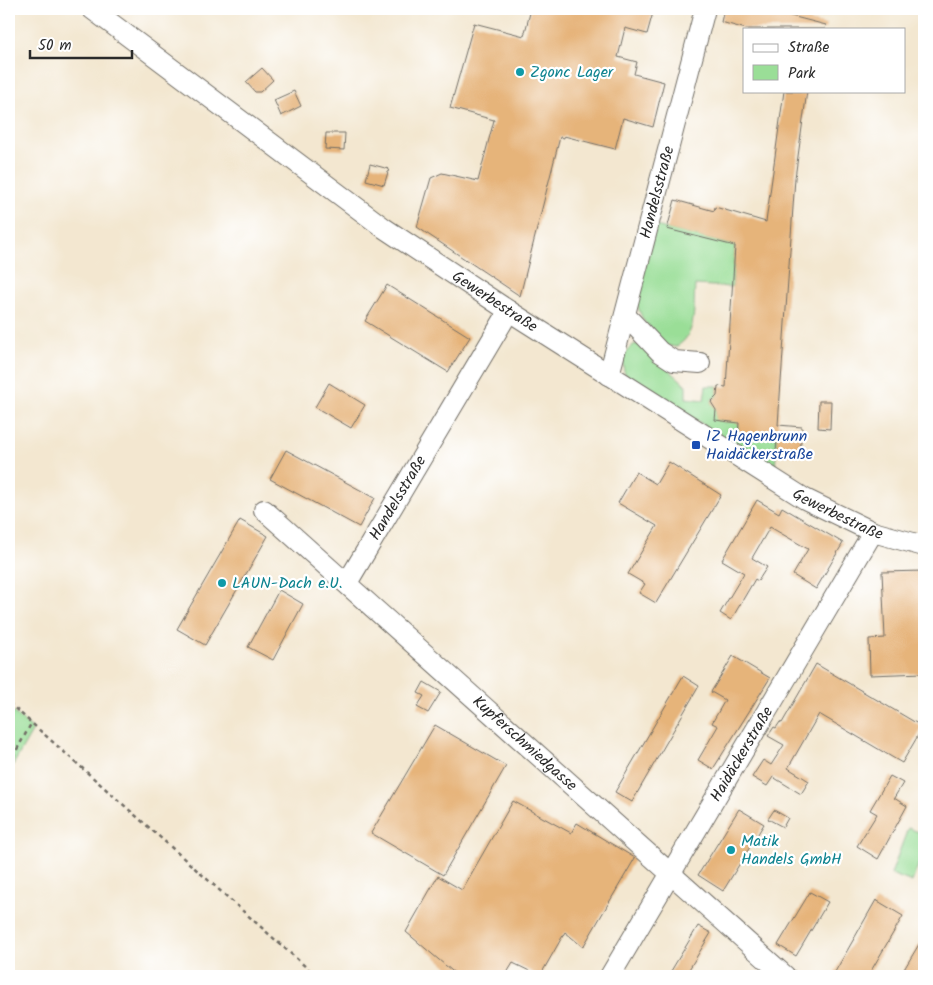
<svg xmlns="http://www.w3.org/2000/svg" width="933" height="985" font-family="Kalam,sans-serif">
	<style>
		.green { fill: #9ade97; stroke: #628461 }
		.building { fill: #e6b47a }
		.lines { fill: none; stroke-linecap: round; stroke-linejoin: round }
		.minor-casing { stroke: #716d65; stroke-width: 22 }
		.path { stroke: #716d65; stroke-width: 2.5; stroke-dasharray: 4 4; stroke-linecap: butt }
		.minor { stroke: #fff; stroke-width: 20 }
		.culture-dot { fill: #0f9aa8; stroke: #fff; stroke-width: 2 }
		.transit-dot { fill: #1a4fb4; stroke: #fff; stroke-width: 2 }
		.labels { text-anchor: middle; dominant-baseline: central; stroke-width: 4.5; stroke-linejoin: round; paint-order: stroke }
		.culture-label { font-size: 16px; fill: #0d838f; stroke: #fff; text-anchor: start }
		.street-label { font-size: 16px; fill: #2b2b2b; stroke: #fff }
		.transit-label { font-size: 16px; fill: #164399; stroke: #fff; text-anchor: start }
	</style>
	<rect width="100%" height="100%" fill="#fff"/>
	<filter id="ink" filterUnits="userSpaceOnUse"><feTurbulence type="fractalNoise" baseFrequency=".02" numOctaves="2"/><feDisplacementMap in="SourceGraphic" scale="10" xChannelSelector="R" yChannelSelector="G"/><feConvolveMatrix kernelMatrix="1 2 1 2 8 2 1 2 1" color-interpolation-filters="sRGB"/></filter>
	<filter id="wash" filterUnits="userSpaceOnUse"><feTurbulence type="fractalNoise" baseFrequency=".0096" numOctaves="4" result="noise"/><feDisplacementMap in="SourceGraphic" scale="20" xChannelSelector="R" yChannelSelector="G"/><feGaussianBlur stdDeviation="1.12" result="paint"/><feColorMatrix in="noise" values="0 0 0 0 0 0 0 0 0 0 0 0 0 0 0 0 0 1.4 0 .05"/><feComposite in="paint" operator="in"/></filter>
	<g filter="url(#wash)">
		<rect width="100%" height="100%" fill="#f3e7d0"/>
		<path class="green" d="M 656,226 L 735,246 L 732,287 L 695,285 C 693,307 698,336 675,347 L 665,345 L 643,320 L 636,302 Z
			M 635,344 L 643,346 L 686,385 L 686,398 L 704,400 L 706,386 L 718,386 L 717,397 L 713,398 L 711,402 L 716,409 L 716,420 L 723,420 L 723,422 L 739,421 L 738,434 L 777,436 L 775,471 L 625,374 C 621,361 623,352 635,344 Z
			M 9,708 L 33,730 L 9,772 Z
			M 908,828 L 924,834 L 924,849 L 912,882 L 891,874 Z"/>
		<g id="blocks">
			<path class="building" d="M 531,9 L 654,9 L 647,34 L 625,28 L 618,57 L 637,62 L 634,74 L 664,82 L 653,127 L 623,118 L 615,149 L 564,136 L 564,138 L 560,137 L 520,296 L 417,227 L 431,178 L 442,173 L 478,181 L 494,120 L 450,108 L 474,23 L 524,36 Z
				M 724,9 L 764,9 L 826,25 L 825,29 L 746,29 L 721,22 Z
				M 262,68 L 273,80 L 260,92 L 255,92 L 246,82 Z
				M 294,91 L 301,106 L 281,116 L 274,100 Z
				M 784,91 L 807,91 L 795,178 L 778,425 L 802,427 L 800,456 L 776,454 L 777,436 L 738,434 L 739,423 L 715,420 L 716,410 L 711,402 L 717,396 L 718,386 L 726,387 L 735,246 L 667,229 L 675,200 L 714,211 L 715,207 L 766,222 Z
				M 326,133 L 345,133 L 344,150 L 325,149 Z
				M 370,164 L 389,169 L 384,185 L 366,180 Z
				M 387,285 L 470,337 L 448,372 L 365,321 Z
				M 329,383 L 365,405 L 351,428 L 315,407 Z
				M 819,401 L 831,401 L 830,429 L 818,428 Z
				M 286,450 L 375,498 L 359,527 L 270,479 Z
				M 669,462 L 721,495 L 656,603 L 639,593 L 645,584 L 628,574 L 657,526 L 618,503 L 636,472 L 656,484 Z
				M 757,500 L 779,513 L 782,507 L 843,543 L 816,589 L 793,575 L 808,549 L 770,527 L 752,558 L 767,567 L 758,581 L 755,579 L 731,620 L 720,613 L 744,573 L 722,560 Z
				M 240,520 L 268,536 L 205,645 L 177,629 Z
				M 924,571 L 924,673 L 870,675 L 869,639 L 885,638 L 882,572 Z
				M 279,590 L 303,604 L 273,660 L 248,647 Z
				M 733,656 L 770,678 L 713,769 L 698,760 L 718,726 L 712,723 L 725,700 L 711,692 Z
				M 816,664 L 923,727 L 902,763 L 819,714 L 788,768 L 809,781 L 801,794 L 773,777 L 767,786 L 752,777 L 763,760 L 771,765 L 784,745 L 768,736 L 774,727 L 776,728 L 780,722 L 782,723 Z
				M 683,676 L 699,686 L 632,802 L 615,792 Z
				M 424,682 L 441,692 L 428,713 L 417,707 L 424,696 L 418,693 Z
				M 435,725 L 506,766 L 443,875 L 371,833 Z
				M 890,776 L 903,783 L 894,798 L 907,806 L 878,859 L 857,846 L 877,814 L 870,810 Z
				M 513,801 L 571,833 L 577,823 L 635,858 L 583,947 L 565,932 L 540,976 L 513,963 L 505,976 L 458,976 L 406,932 L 438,876 L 462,890 Z
				M 739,809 L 764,824 L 723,891 L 698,875 Z
				M 774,810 L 788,818 L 783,827 L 768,819 Z
				M 810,892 L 828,902 L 796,956 L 778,945 Z
				M 876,900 L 903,916 L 868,976 L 843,976 L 835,972 Z
				M 698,926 L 711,933 L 685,976 L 668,976 Z
				M 924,936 L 924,976 L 900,976 Z"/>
		</g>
	</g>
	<g filter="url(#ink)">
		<use href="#blocks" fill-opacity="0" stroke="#716d65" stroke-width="1"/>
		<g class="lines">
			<g class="minor-casing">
				<g id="minor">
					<path id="s1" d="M 92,9 L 384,228 L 509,311 L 805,499 L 873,532 L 924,546"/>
					<path d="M 626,316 L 660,352 L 674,361 L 700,363"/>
					<path id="s2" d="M 609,375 L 705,9"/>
					<path id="s3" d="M 264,510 L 785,976"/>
					<path id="s4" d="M 347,583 L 509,311"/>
					<path id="s5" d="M 610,976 L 873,532"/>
				</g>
			</g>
			<path class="path" d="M 9,703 L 316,976
				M 9,764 L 31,724"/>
			<use href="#minor" class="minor"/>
		</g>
	</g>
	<g class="culture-dot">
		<circle cx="520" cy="72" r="5"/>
		<circle cx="222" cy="583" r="5"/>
		<circle cx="731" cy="850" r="5"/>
	</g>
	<rect class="transit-dot" x="691" y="440" width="10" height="10" rx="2.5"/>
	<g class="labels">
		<g class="culture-label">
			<text x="530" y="72">Zgonc Lager</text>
			<text x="232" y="583">LAUN-Dach e.U.</text>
			<text x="741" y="841">Matik<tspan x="741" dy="18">Handels GmbH</tspan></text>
		</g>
		<g class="street-label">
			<text stroke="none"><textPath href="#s2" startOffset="189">Handelsstraße</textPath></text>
			<text stroke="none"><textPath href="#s1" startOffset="498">Gewerbestraße</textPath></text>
			<text stroke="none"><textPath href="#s4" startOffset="99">Handelsstraße</textPath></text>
			<text stroke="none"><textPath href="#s1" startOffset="902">Gewerbestraße</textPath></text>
			<text stroke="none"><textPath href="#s3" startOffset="350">Kupferschmiedgasse</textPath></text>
			<text stroke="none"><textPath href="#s5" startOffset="258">Haidäckerstraße</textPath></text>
		</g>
		<g class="transit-label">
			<text x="706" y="436">IZ Hagenbrunn<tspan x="706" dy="18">Haidäckerstraße</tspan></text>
		</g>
	</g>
	<rect width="933" height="985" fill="none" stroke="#fff" stroke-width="30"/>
	<rect x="743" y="28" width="162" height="65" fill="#ffffff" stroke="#aaaaaa"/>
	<rect x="753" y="44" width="25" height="8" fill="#ffffff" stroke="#aaaaaa"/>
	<text x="788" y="52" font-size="15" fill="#2b2b2b">Straße</text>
	<rect x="753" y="65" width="25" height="15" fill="#9ade97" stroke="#aaaaaa"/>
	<text x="788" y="78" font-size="15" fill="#2b2b2b">Park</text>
	<path d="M30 50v8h102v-8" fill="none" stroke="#2b2b2b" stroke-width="2.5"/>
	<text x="38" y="50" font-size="15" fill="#2b2b2b" stroke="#ffffff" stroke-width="4" paint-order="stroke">50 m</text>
</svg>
